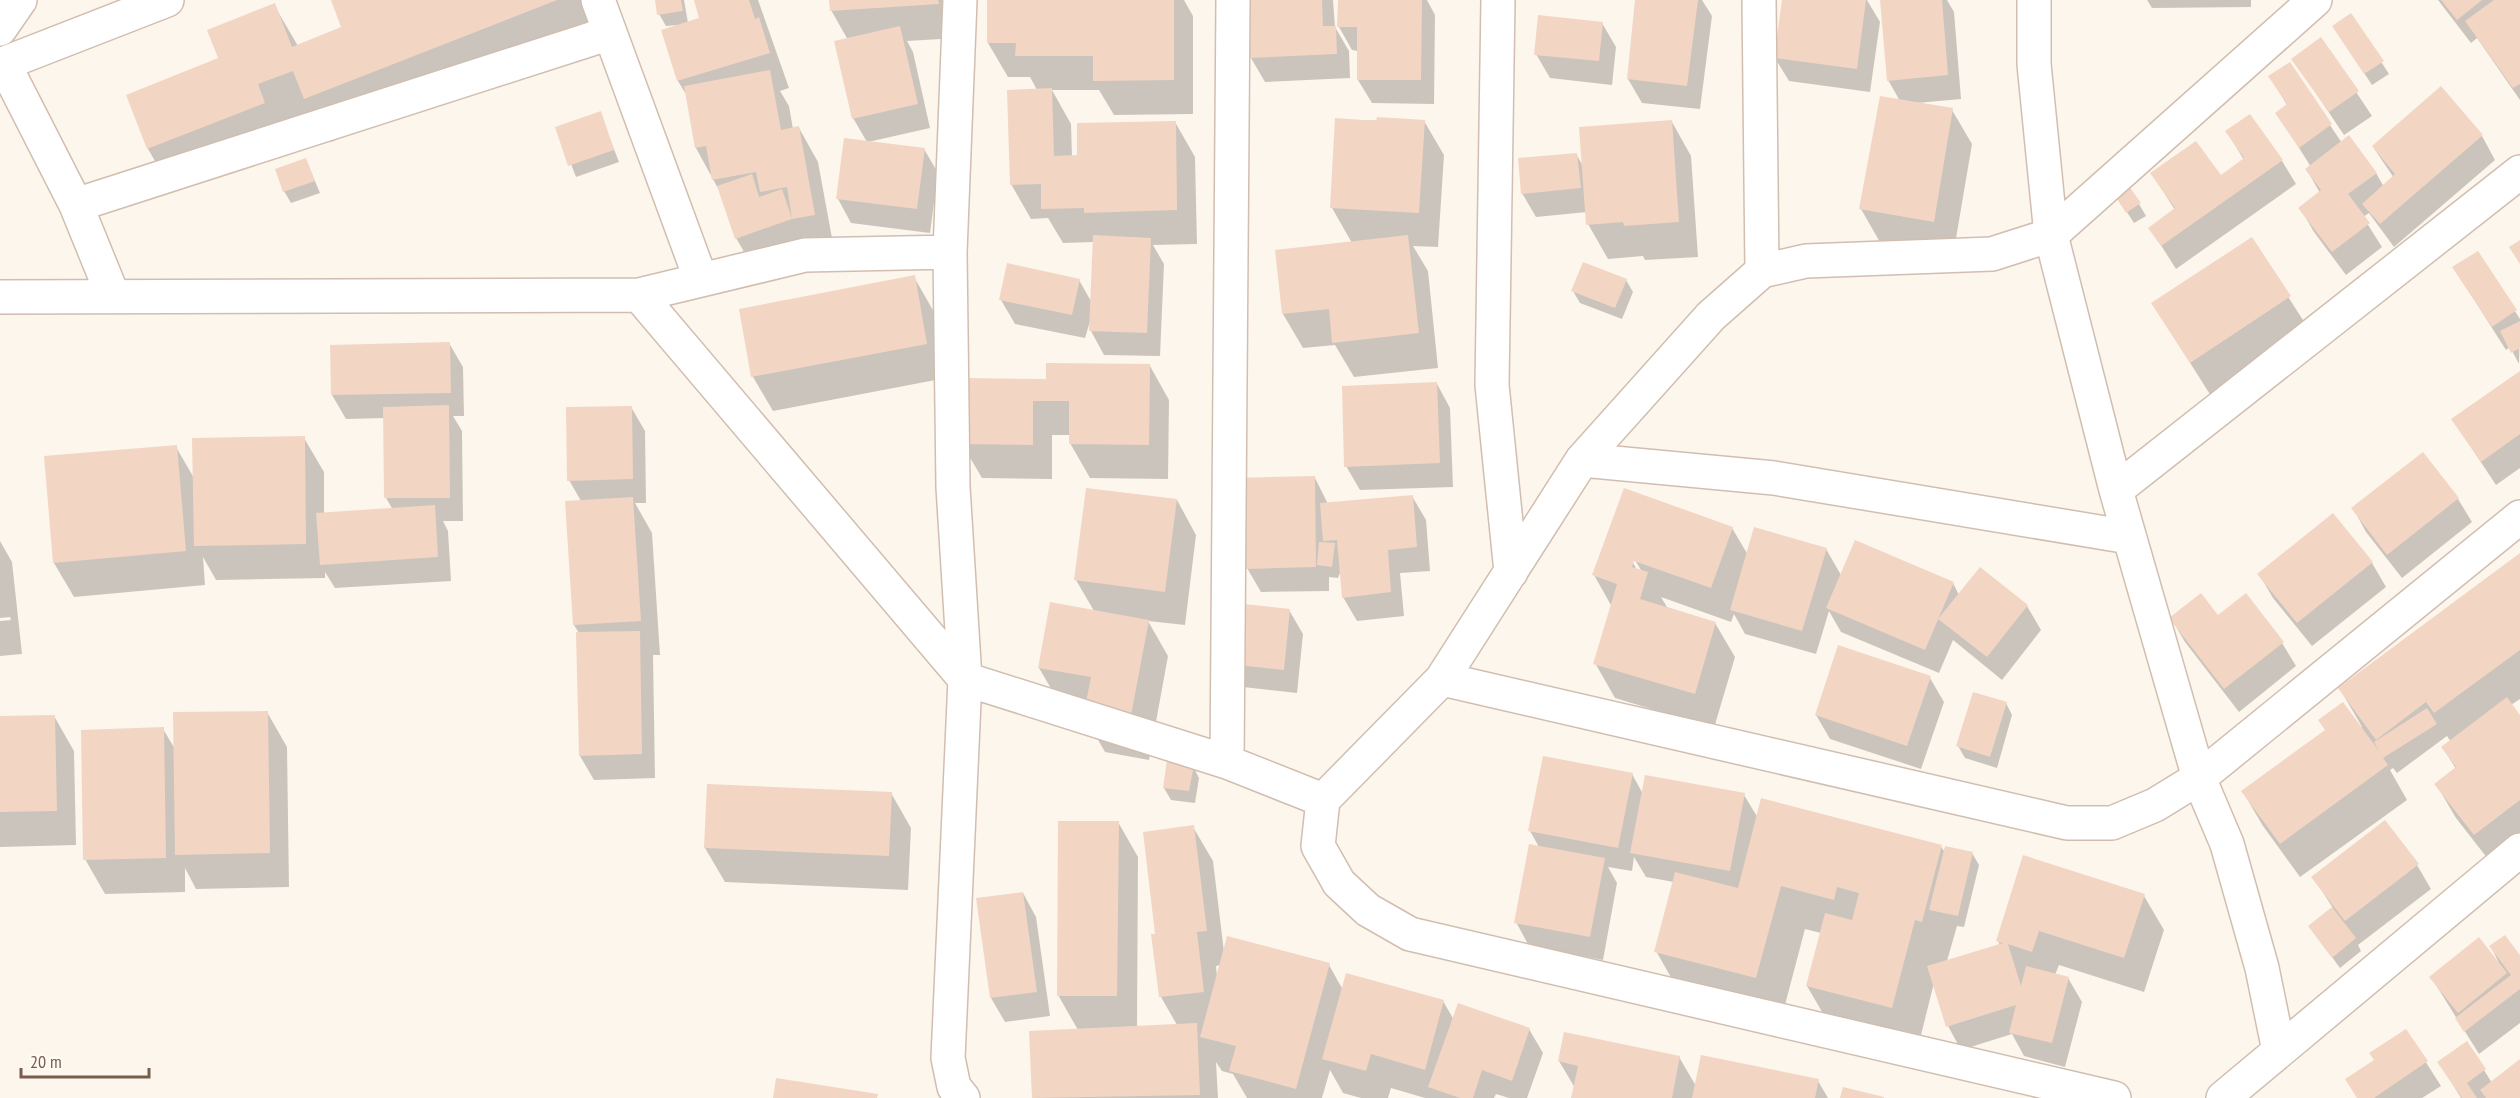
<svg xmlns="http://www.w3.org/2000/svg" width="2520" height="1098" font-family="'PT Sans Narrow',sans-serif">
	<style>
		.shadow { fill: #0003; fill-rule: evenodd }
		.building { fill: #f3d5c3 }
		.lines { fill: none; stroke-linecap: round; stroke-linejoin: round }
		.minor-casing { stroke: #d1beb0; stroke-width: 36 }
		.tertiary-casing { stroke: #d1beb0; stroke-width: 36 }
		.minor { stroke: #fff; stroke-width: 33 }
		.tertiary { stroke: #fff; stroke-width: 33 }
	</style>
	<rect width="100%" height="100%" fill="#fdf6ec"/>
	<path class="shadow" d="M 332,0 L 583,0 L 597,37 L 331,142 L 315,115 L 289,147 L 173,192 L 148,149 L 128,96 L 220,59 L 274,5 L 298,46 L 343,28 Z
		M 657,0 L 684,0 L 688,23 L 701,20 L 695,0 L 758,0 L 789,88 L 780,91 L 789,106 L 793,129 L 799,128 L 818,162 L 834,249 L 814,253 L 804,236 L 805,243 L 750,262 L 736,238 L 720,192 L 696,148 L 687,96 L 678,81 L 677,25 L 666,26 L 659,14 Z
		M 831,0 L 955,0 L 958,38 L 907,41 L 913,52 L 930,128 L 868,142 L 924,149 L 938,173 L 930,233 L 851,223 L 838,199 L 867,142 L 853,118 L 848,40 L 831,10 Z
		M 989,0 L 1184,0 L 1193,16 L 1193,114 L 1114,115 L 1099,90 L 1052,90 L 1071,124 L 1072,157 L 1175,122 L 1195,157 L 1197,244 L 1153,245 L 1164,264 L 1160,356 L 1104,355 L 1091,331 L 1091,318 L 1085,338 L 1015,324 L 1001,300 L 1079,280 L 1092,303 L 1095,242 L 1063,243 L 1048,218 L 1031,219 L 1011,184 L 1037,90 L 1030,77 L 1008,77 L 988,43 Z
		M 1248,0 L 1333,0 L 1335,27 L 1349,51 L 1350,78 L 1265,82 L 1251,58 Z
		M 1339,0 L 1427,0 L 1435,15 L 1434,104 L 1372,103 L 1358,80 L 1358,51 L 1352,50 L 1339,27 Z
		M 1637,0 L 1702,0 L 1712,16 L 1700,109 L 1642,103 L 1628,79 Z
		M 1783,0 L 1867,0 L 1880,22 L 1870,92 L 1789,81 L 1775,58 Z
		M 1881,0 L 1947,0 L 1954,12 L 1961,99 L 1917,103 L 1952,110 L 1972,144 L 1953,256 L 1881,244 L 1861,209 L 1900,101 L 1888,80 Z
		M 2147,0 L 2251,0 L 2251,7 L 2152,8 Z
		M 2438,0 L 2520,0 L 2520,100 L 2477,38 L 2471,43 Z
		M 2351,15 L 2389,74 L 2372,85 L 2341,38 Z
		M 1602,23 L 1616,47 L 1612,85 L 1550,78 L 1536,54 Z
		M 2321,39 L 2372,116 L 2344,135 L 2293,59 Z
		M 2289,64 L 2342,143 L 2376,173 L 2384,187 L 2394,178 L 2373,147 L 2482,136 L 2495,160 L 2394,247 L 2369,213 L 2363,217 L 2382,247 L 2346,275 L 2314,232 L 2300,208 L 2320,193 L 2307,170 L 2311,167 L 2277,113 L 2287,105 L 2270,77 Z
		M 600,113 L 619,162 L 576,177 L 557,128 Z
		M 1337,120 L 1424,121 L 1444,155 L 1438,247 L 1413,246 L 1428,271 L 1438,368 L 1354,377 L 1335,345 L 1303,348 L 1283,314 L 1352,243 L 1332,208 Z
		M 1672,122 L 1691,156 L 1698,257 L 1645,260 L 1643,256 L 1608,259 L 1588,224 L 1587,212 L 1536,217 L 1522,193 L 1576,154 L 1583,166 Z
		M 2227,132 L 2282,161 L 2296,184 L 2176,269 L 2150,228 L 2175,210 L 2152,174 L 2221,177 L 2244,160 Z
		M 306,160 L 320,193 L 291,203 L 284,191 Z
		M 2121,203 L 2139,204 L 2146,216 L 2134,223 Z
		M 2251,239 L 2310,331 L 2211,396 L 2153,304 Z
		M 2477,253 L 2520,319 L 2519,364 L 2510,347 L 2506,350 L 2454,268 Z
		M 914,277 L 934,312 L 946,378 L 773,411 L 753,377 L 741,310 Z
		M 1626,280 L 1633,292 L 1622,319 L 1580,303 L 1573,291 Z
		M 449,343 L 463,367 L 464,416 L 453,416 L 462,431 L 463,521 L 443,521 L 448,531 L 451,581 L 335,588 L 325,572 L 325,578 L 216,580 L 203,557 L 205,585 L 74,597 L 54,563 L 176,447 L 194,478 L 304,438 L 324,472 L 324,514 L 393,510 L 386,498 L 385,418 L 346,419 L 332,395 Z
		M 1150,366 L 1169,400 L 1168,479 L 1090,478 L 1070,443 L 1070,435 L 1052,435 L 1052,479 L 982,478 L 962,444 L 1047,380 Z
		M 2520,372 L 2520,468 L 2496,485 L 2453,420 Z
		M 1437,384 L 1450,408 L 1453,487 L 1360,490 L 1346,466 Z
		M 631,407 L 645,431 L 646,503 L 635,503 L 652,533 L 660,655 L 653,655 L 655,778 L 594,780 L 580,756 L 579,633 L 574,625 L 581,501 L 569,480 Z
		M 1315,478 L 1328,504 L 1412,496 L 1426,520 L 1430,571 L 1400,573 L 1404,616 L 1357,621 L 1343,597 L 1341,570 L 1338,578 L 1329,577 L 1329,591 L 1261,592 L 1247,568 L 1247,536 L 1235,516 Z
		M 1625,490 L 1732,528 L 1748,555 L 1826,549 L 1841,575 L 1953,583 L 1959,595 L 2027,606 L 2041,630 L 2002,680 L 1953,640 L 1939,673 L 1841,632 L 1829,611 L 1816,654 L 1745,634 L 1734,614 L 1731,622 L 1661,597 L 1667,607 L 1715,623 L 1735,657 L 1714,728 L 1615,698 L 1595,663 L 1612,607 L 1594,575 ZM 1631,554 L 1641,570 L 1637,570 L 1629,555 Z
		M 2458,499 L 2472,522 L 2402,578 L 2366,532 L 2353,508 Z
		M 1177,500 L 1196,535 L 1185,625 L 1148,621 L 1168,656 L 1149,760 L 1105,752 L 1085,717 L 1059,702 L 1039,668 L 1094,611 L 1076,580 Z
		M 2333,515 L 2372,563 L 2386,587 L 2312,646 L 2273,598 L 2259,574 Z
		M 0,541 L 12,562 L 22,654 L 0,656 L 0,621 L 11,620 L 10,617 L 0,618 Z
		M 2520,555 L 2520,699 L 2511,705 L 2520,717 L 2520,849 L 2495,868 L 2456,818 L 2436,784 L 2456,769 L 2443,748 L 2451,742 L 2447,736 L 2397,773 L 2393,768 L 2390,770 L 2407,800 L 2300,877 L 2263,826 L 2243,792 L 2362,727 L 2340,689 Z
		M 1289,610 L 1303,634 L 1297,693 L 1234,686 L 1220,662 Z
		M 2217,617 L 2282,643 L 2296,666 L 2239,712 L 2185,642 L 2171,618 Z
		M 1930,678 L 1944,702 L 1921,769 L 1830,739 L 1816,715 Z
		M 2006,703 L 2012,715 L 1997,768 L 1965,758 L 1958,746 Z
		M 267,712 L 287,747 L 289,887 L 196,889 L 185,868 L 185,892 L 105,894 L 85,859 L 163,729 L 175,749 Z
		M 54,716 L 74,751 L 76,845 L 0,847 L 0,718 Z
		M 1193,766 L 1199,778 L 1195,803 L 1171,800 L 1164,788 Z
		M 1632,774 L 1643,794 L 1744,795 L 1758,818 L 1941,847 L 1945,852 L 1972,853 L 1979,865 L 1964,927 L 1957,926 L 1947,961 L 2000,945 L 1998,941 L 2144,896 L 2164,930 L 2144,992 L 2059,965 L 2055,975 L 2068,978 L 2082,1002 L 2065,1067 L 2024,1056 L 2012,1034 L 1961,1050 L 1948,1026 L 1934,983 L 1917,1051 L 1832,1029 L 1807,986 L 1821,933 L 1805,929 L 1781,1020 L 1681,995 L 1656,951 L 1674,882 L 1646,877 L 1634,857 L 1632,871 L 1608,867 L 1617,883 L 1603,960 L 1529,946 L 1516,922 L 1539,847 L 1530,831 Z
		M 891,793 L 911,828 L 908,890 L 725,882 L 705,848 Z
		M 1118,822 L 1138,857 L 1137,1027 L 1177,1025 L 1161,997 L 1153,936 L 1157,935 L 1193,827 L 1213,861 L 1224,952 L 1329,965 L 1343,990 L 1443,1001 L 1454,1020 L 1529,1029 L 1543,1053 L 1527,1098 L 1509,1098 L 1496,1094 L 1494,1098 L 1425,1098 L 1391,1088 L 1388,1098 L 1361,1098 L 1343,1093 L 1330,1070 L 1322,1098 L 1247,1098 L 1233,1074 L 1222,1071 L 1216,1062 L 1218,1098 L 1034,1098 L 1031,1032 L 1078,1030 L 1058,995 ZM 1221,965 L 1217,977 L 1216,966 Z
		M 2417,865 L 2431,889 L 2358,945 L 2361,951 L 2340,968 L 2310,927 L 2333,908 L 2313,877 Z
		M 1023,893 L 1036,917 L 1050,1016 L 1005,1022 L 991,998 Z
		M 2491,947 L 2520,957 L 2520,1023 L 2479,1054 L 2431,977 L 2503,971 Z
		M 2406,1031 L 2441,1086 L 2422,1098 L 2357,1098 L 2375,1061 Z
		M 1679,1057 L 1696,1086 L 1818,1081 L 1828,1098 L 1573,1098 L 1575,1088 L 1559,1061 Z
		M 2520,1061 L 2520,1098 L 2461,1098 L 2439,1062 L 2484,1070 L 2492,1083 Z"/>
	<path class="building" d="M 331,0 L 557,0 L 304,99 L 293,71 L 258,84 L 265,103 L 147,149 L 126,95 L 218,58 L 207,30 L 275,3 L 292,47 L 341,27 Z
		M 655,0 L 681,0 L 683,11 L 657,15 Z
		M 694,0 L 749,0 L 755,19 L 759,17 L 770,53 L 677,81 L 661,30 L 699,18 Z
		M 829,0 L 938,0 L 939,4 L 830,11 Z
		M 987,0 L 1174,0 L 1174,80 L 1093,81 L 1093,56 L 1015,56 L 1016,43 L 987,43 Z
		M 1247,0 L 1322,0 L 1323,26 L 1336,26 L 1337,54 L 1250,58 Z
		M 1338,0 L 1422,0 L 1421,80 L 1357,80 L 1357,27 L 1337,27 Z
		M 1635,0 L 1698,0 L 1687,86 L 1627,79 Z
		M 1782,0 L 1866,0 L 1857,69 L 1774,58 Z
		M 1880,0 L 1942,0 L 1948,75 L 1887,81 Z
		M 2441,0 L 2482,0 L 2457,20 Z
		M 2494,0 L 2520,0 L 2520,84 L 2513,88 L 2465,21 Z
		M 2351,13 L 2384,61 L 2364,74 L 2332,26 Z
		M 1538,15 L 1603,22 L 1599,61 L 1534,55 Z
		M 900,26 L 918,104 L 852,119 L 834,41 Z
		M 2321,37 L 2359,91 L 2329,112 L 2291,59 Z
		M 2290,62 L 2332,124 L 2299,148 L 2275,113 L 2287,104 L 2268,76 Z
		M 770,70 L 781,130 L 799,126 L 815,215 L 792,219 L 787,187 L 760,192 L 756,172 L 712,180 L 706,146 L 695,148 L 684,86 Z
		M 2441,86 L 2483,135 L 2380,224 L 2362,204 L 2395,174 L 2372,146 Z
		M 1052,88 L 1054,156 L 1077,155 L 1077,123 L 1176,121 L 1177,210 L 1084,213 L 1084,208 L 1041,209 L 1041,184 L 1010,185 L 1007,90 Z
		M 1880,96 L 1953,108 L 1934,222 L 1859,209 Z
		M 601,111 L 614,150 L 568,166 L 555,127 Z
		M 2250,114 L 2283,160 L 2161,246 L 2148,228 L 2175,208 L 2150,173 L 2196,141 L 2221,175 L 2244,158 L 2225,131 Z
		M 1377,117 L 1425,120 L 1419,213 L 1330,208 L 1335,118 L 1376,121 Z
		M 1672,120 L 1679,222 L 1624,226 L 1623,222 L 1586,225 L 1579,127 Z
		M 2349,135 L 2377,173 L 2348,194 L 2370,223 L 2332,252 L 2298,208 L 2321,190 L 2305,169 Z
		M 844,138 L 925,148 L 917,209 L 836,199 Z
		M 1577,153 L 1581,188 L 1521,194 L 1518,158 Z
		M 306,158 L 315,181 L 283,192 L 275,169 Z
		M 752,174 L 759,197 L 782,189 L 792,219 L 735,239 L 717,186 Z
		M 2126,182 L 2141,203 L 2126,213 L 2112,191 Z
		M 1093,235 L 1151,238 L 1147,333 L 1089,331 Z
		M 1408,235 L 1419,333 L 1332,343 L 1329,309 L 1282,314 L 1275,250 Z
		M 2252,237 L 2291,296 L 2190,363 L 2151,303 Z
		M 2520,240 L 2520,264 L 2509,247 Z
		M 2478,251 L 2517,310 L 2492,327 L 2452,267 Z
		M 1583,262 L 1627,279 L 1615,308 L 1571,291 Z
		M 1007,263 L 1080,279 L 1072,315 L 999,300 Z
		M 915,275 L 927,344 L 751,377 L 739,309 Z
		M 2520,321 L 2520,348 L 2511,353 L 2500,331 Z
		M 450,342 L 451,393 L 331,395 L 330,345 Z
		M 1046,363 L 1150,364 L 1149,445 L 1069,444 L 1069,401 L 1033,401 L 1033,445 L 961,444 L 962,378 L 1046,379 Z
		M 2520,371 L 2520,434 L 2481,462 L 2451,419 Z
		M 1437,382 L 1440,463 L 1344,467 L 1342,386 Z
		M 449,405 L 450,498 L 384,498 L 383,407 Z
		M 632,406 L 633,479 L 567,481 L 566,407 Z
		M 305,436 L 306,544 L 194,546 L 192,438 Z
		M 177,445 L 186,551 L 53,563 L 44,456 Z
		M 2423,452 L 2459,498 L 2387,555 L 2351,508 Z
		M 1315,476 L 1316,567 L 1246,569 L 1245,516 L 1233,478 Z
		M 1086,488 L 1177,499 L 1165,592 L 1074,580 Z
		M 1624,488 L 1733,527 L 1711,588 L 1634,561 L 1632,567 L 1648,572 L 1640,599 L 1716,622 L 1695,694 L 1593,664 L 1617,584 L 1592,575 Z
		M 1413,495 L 1417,547 L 1388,550 L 1391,592 L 1342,598 L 1337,540 L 1323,541 L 1320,503 Z
		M 633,497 L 641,621 L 573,625 L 565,501 Z
		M 435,505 L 438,557 L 320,565 L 316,513 Z
		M 2333,513 L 2373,562 L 2297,623 L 2257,574 Z
		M 1754,527 L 1827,548 L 1802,631 L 1730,610 Z
		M 1855,540 L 1954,582 L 1925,650 L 1826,608 Z
		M 1319,542 L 1335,543 L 1332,567 L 1317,565 Z
		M 2520,553 L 2520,650 L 2434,713 L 2426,702 L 2376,740 L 2338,688 Z
		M 1980,567 L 2028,605 L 1987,657 L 1938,619 Z
		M 2201,593 L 2218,615 L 2246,593 L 2284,642 L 2224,689 L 2169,618 Z
		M 1050,602 L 1149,620 L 1129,726 L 1083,717 L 1091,677 L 1038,668 Z
		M 1226,602 L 1290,609 L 1284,670 L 1219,663 Z
		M 640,631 L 642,754 L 579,756 L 576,632 Z
		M 1838,645 L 1931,676 L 1907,746 L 1815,715 Z
		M 1973,692 L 2007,702 L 1990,757 L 1956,746 Z
		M 2507,697 L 2520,715 L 2520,800 L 2474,835 L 2434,784 L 2456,767 L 2441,747 Z
		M 2343,702 L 2379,751 L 2374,742 L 2427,708 L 2437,724 L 2383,758 L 2388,765 L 2280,844 L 2241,791 L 2325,730 L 2318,720 Z
		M 268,711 L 270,853 L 175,855 L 173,712 Z
		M 55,715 L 57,811 L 0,812 L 0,716 Z
		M 164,727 L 166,858 L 83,860 L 81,730 Z
		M 1543,756 L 1633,773 L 1618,848 L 1528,831 Z
		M 1167,760 L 1194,765 L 1189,791 L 1163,788 Z
		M 1645,775 L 1745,793 L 1730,871 L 1630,853 Z
		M 707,784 L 892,792 L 889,856 L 704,848 Z
		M 1761,798 L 1942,845 L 1922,922 L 1915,920 L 1892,1008 L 1806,986 L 1825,913 L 1852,920 L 1859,893 L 1837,887 L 1834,900 L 1781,886 L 1756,978 L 1654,952 L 1675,872 L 1738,888 Z
		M 2385,820 L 2419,864 L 2345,921 L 2311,877 Z
		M 1058,821 L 1119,821 L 1117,996 L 1057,996 Z
		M 1194,825 L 1207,931 L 1197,932 L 1204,992 L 1159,997 L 1151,934 L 1155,934 L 1143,832 Z
		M 1529,844 L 1605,858 L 1590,937 L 1514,923 Z
		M 1945,846 L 1973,852 L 1958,916 L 1929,910 Z
		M 2023,855 L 2145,894 L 2124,958 L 2039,931 L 2032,952 L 2008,944 L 2021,986 L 2026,966 L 2069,977 L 2052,1043 L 2009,1033 L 2016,1005 L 1946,1027 L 1927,966 L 2003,943 L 1996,941 Z
		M 1023,892 L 1037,992 L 990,998 L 976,898 Z
		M 2332,907 L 2356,938 L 2332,958 L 2308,926 Z
		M 2505,935 L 2520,955 L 2520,989 L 2464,1032 L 2455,1018 L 2511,975 L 2489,946 Z
		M 1227,936 L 1330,963 L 1296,1089 L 1229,1071 L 1236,1046 L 1200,1037 Z
		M 2479,937 L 2507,973 L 2458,1013 L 2429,977 Z
		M 1346,973 L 1444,1000 L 1425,1070 L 1371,1054 L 1366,1071 L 1322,1059 Z
		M 1458,1003 L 1530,1028 L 1512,1081 L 1482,1070 L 1473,1098 L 1460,1098 L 1428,1087 Z
		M 1197,1023 L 1200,1095 L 1032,1098 L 1029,1031 Z
		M 2406,1029 L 2428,1061 L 2374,1098 L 2357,1098 L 2345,1079 L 2374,1060 L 2369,1053 Z
		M 1564,1032 L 1680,1056 L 1672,1098 L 1571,1098 L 1578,1066 L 1558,1061 Z
		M 2467,1041 L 2486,1069 L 2467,1083 L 2477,1098 L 2462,1098 L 2437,1062 Z
		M 1701,1055 L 1819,1079 L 1815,1098 L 1692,1098 Z
		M 2520,1059 L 2520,1098 L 2486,1098 L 2480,1090 Z
		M 776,1078 L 878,1094 L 877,1098 L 773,1098 Z
		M 1843,1087 L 1884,1097 L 1884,1098 L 1840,1098 Z"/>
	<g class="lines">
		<g class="minor-casing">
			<path id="minor" d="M 598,0 L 701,280
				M 960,0 L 950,252 L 953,487 L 965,679 L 948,1058 L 954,1087 L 963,1098
				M 1498,0 L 1492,385 L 1511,572
				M 1759,0 L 1762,271
				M 2034,0 L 2034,64 L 2051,235 L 2315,0
				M 4,64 L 76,205 L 113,296
				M 0,65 L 167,0
				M 76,205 L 610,33
				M 639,295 L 805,255 L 950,252
				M 0,297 L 639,295 L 965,679 L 1227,762 L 1323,800
				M 1582,460 L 1774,478 L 2129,537
				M 2116,490 L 2199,778 L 2227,844 L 2262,968 L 2279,1051
				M 1442,679 L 2067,823 L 2112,823 L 2155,805 L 2199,778 L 2520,517
				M 1227,762 L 1233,0
				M 2114,1098 L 1410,934 L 1368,910 L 1339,883 L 1318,846 L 1323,800 L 1442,679 L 1582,460 L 1711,316 L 1762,271 L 1806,261 L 1992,254 L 2051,235 L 2116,490 L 2520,172
				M 2223,1098 L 2520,850"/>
		</g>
		<g class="tertiary-casing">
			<path id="tertiary" d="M 0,29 L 20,0"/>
		</g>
		<use href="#minor" class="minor"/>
		<use href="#tertiary" class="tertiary"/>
	</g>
	<path d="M21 1068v9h128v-9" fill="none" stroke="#7a5c4d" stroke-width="3"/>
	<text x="30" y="1068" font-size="18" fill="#7a5c4d" stroke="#fffaf3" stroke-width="4.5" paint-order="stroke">20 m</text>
</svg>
